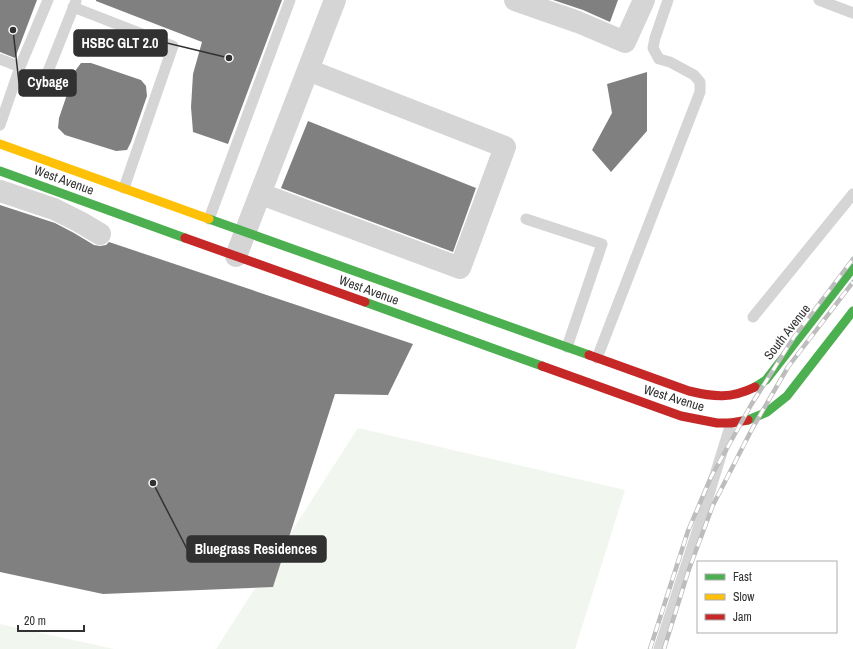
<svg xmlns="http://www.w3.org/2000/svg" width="853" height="649" font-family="'Archivo Narrow',sans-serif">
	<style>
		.green { fill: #f1f6ee }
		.building { fill: #808080 }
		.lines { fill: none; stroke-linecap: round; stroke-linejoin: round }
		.lane { stroke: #d5d5d5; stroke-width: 11 }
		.street { stroke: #d5d5d5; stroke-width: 22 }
		.fast { stroke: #4caf50; stroke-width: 9 }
		.slow { stroke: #ffc107; stroke-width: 9 }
		.jam { stroke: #c62828; stroke-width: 9 }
		.rail-casing { stroke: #bdbdbd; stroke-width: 4.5 }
		.rail { stroke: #fff; stroke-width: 3; stroke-dasharray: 9; stroke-linecap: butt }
		.labels { text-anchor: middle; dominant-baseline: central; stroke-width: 4; stroke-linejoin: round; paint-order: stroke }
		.street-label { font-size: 13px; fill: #313131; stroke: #fff }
		.leader { fill: none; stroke: #313131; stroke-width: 1.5 }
		.callout-dot { fill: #313131; stroke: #fff; stroke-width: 1.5 }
		.callout { fill: #313131; stroke: #313131; stroke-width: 1.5 }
		.callout-label { font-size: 14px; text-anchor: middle; font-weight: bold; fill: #fff }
	</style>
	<rect width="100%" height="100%" fill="#fff"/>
	<path class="green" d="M 358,428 L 625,490 L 575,649 L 216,649 Z
		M 0,624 L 114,649 L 0,649 Z"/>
	<path class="building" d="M 0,0 L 37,0 L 15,58 L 0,52 Z
		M 96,0 L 282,0 L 228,144 L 193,132 L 191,107 L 193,74 L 202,42 L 96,1 Z
		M 553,0 L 618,0 L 610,22 L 583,10 Z
		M 81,63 L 91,63 L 141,80 L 146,86 L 147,96 L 131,142 L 127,150 L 116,151 L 65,135 L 58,128 L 59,118 L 75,71 Z
		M 647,72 L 647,131 L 611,172 L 592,150 L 612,113 L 607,84 Z
		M 308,121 L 476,188 L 453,252 L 281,188 Z
		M 0,205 L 55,223 L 74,233 L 94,245 L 100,246 L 106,245 L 109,242 L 413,344 L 388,395 L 335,394 L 273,587 L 103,594 L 0,572 Z"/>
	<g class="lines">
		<path class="lane" d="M 819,0 L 853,13
			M 73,7 L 173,46 L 124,188
			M 0,59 L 20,67
			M 47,74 L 76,1
			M 0,125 L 20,67 L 48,0
			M 209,219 L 290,0
			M 526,219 L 602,244 L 567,347
			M 753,317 L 853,194
			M 597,358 L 700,92 L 700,82 L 694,75 L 670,62 L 659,59 L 653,48 L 655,38 L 668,0
			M 659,649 L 706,504 L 731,423"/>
		<path class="street" d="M 515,0 L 578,22 L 625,42 L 644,0
			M 0,191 L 54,209 L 80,222 L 100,234
			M 261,194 L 460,268 L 505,147 L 308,70
			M 236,256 L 335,0"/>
		<path class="fast" d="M 0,171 L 185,238
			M 209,219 L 589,355
			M 365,302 L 542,366
			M 755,387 L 766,380 L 853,268
			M 748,420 L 767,412 L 787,396 L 853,311"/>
		<path class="slow" d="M 0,144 L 209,219"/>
		<path class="jam" d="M 185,238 L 365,302
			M 589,355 L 689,391 C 714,397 731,399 755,387
			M 542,366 L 681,416 L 717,423 L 731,423 L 748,420"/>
		<g class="rail-casing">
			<path id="rail" d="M 650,649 L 688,531 L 711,477 L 751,405 L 794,337 L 853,259
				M 664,649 L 688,572 L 713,505 L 752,429 L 788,367 L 853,282"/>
		</g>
		<use href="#rail" class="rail"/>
	</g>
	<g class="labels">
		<g class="street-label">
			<text transform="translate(64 180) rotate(20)">West Avenue</text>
			<text transform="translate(369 290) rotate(20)">West Avenue</text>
			<text transform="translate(787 332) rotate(-52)">South Avenue</text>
			<text transform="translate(674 398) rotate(17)">West Avenue</text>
		</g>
	</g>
	<path class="leader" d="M229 58L167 43M13 30L19 83M153 483L187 549"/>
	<g class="callout-dot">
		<circle cx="229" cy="58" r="4"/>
		<circle cx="13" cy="30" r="4"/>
		<circle cx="153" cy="483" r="4"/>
	</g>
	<g class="callout">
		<rect x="74" y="30" width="93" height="26" rx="4"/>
		<rect x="19" y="70" width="57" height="26" rx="4"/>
		<rect x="187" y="536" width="139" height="26" rx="4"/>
	</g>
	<g class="callout-label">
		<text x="120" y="48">HSBC GLT 2.0</text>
		<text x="48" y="87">Cybage</text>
		<text x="256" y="554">Bluegrass Residences</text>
	</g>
	<rect x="697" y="561" width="140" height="72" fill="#ffffff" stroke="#adadad"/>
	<rect x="705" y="574" width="20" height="6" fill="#4caf50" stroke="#adadad"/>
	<text x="733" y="581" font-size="12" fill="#313131">Fast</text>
	<rect x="705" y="594" width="20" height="6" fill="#ffc107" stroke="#adadad"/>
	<text x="733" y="601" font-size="12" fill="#313131">Slow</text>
	<rect x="705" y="614" width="20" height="6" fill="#c62828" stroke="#adadad"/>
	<text x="733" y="621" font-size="12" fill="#313131">Jam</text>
	<path d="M18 625v6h66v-6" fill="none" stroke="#313131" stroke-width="2"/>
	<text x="24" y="625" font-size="12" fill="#313131" stroke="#ffffff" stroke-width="3" paint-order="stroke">20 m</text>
</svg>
